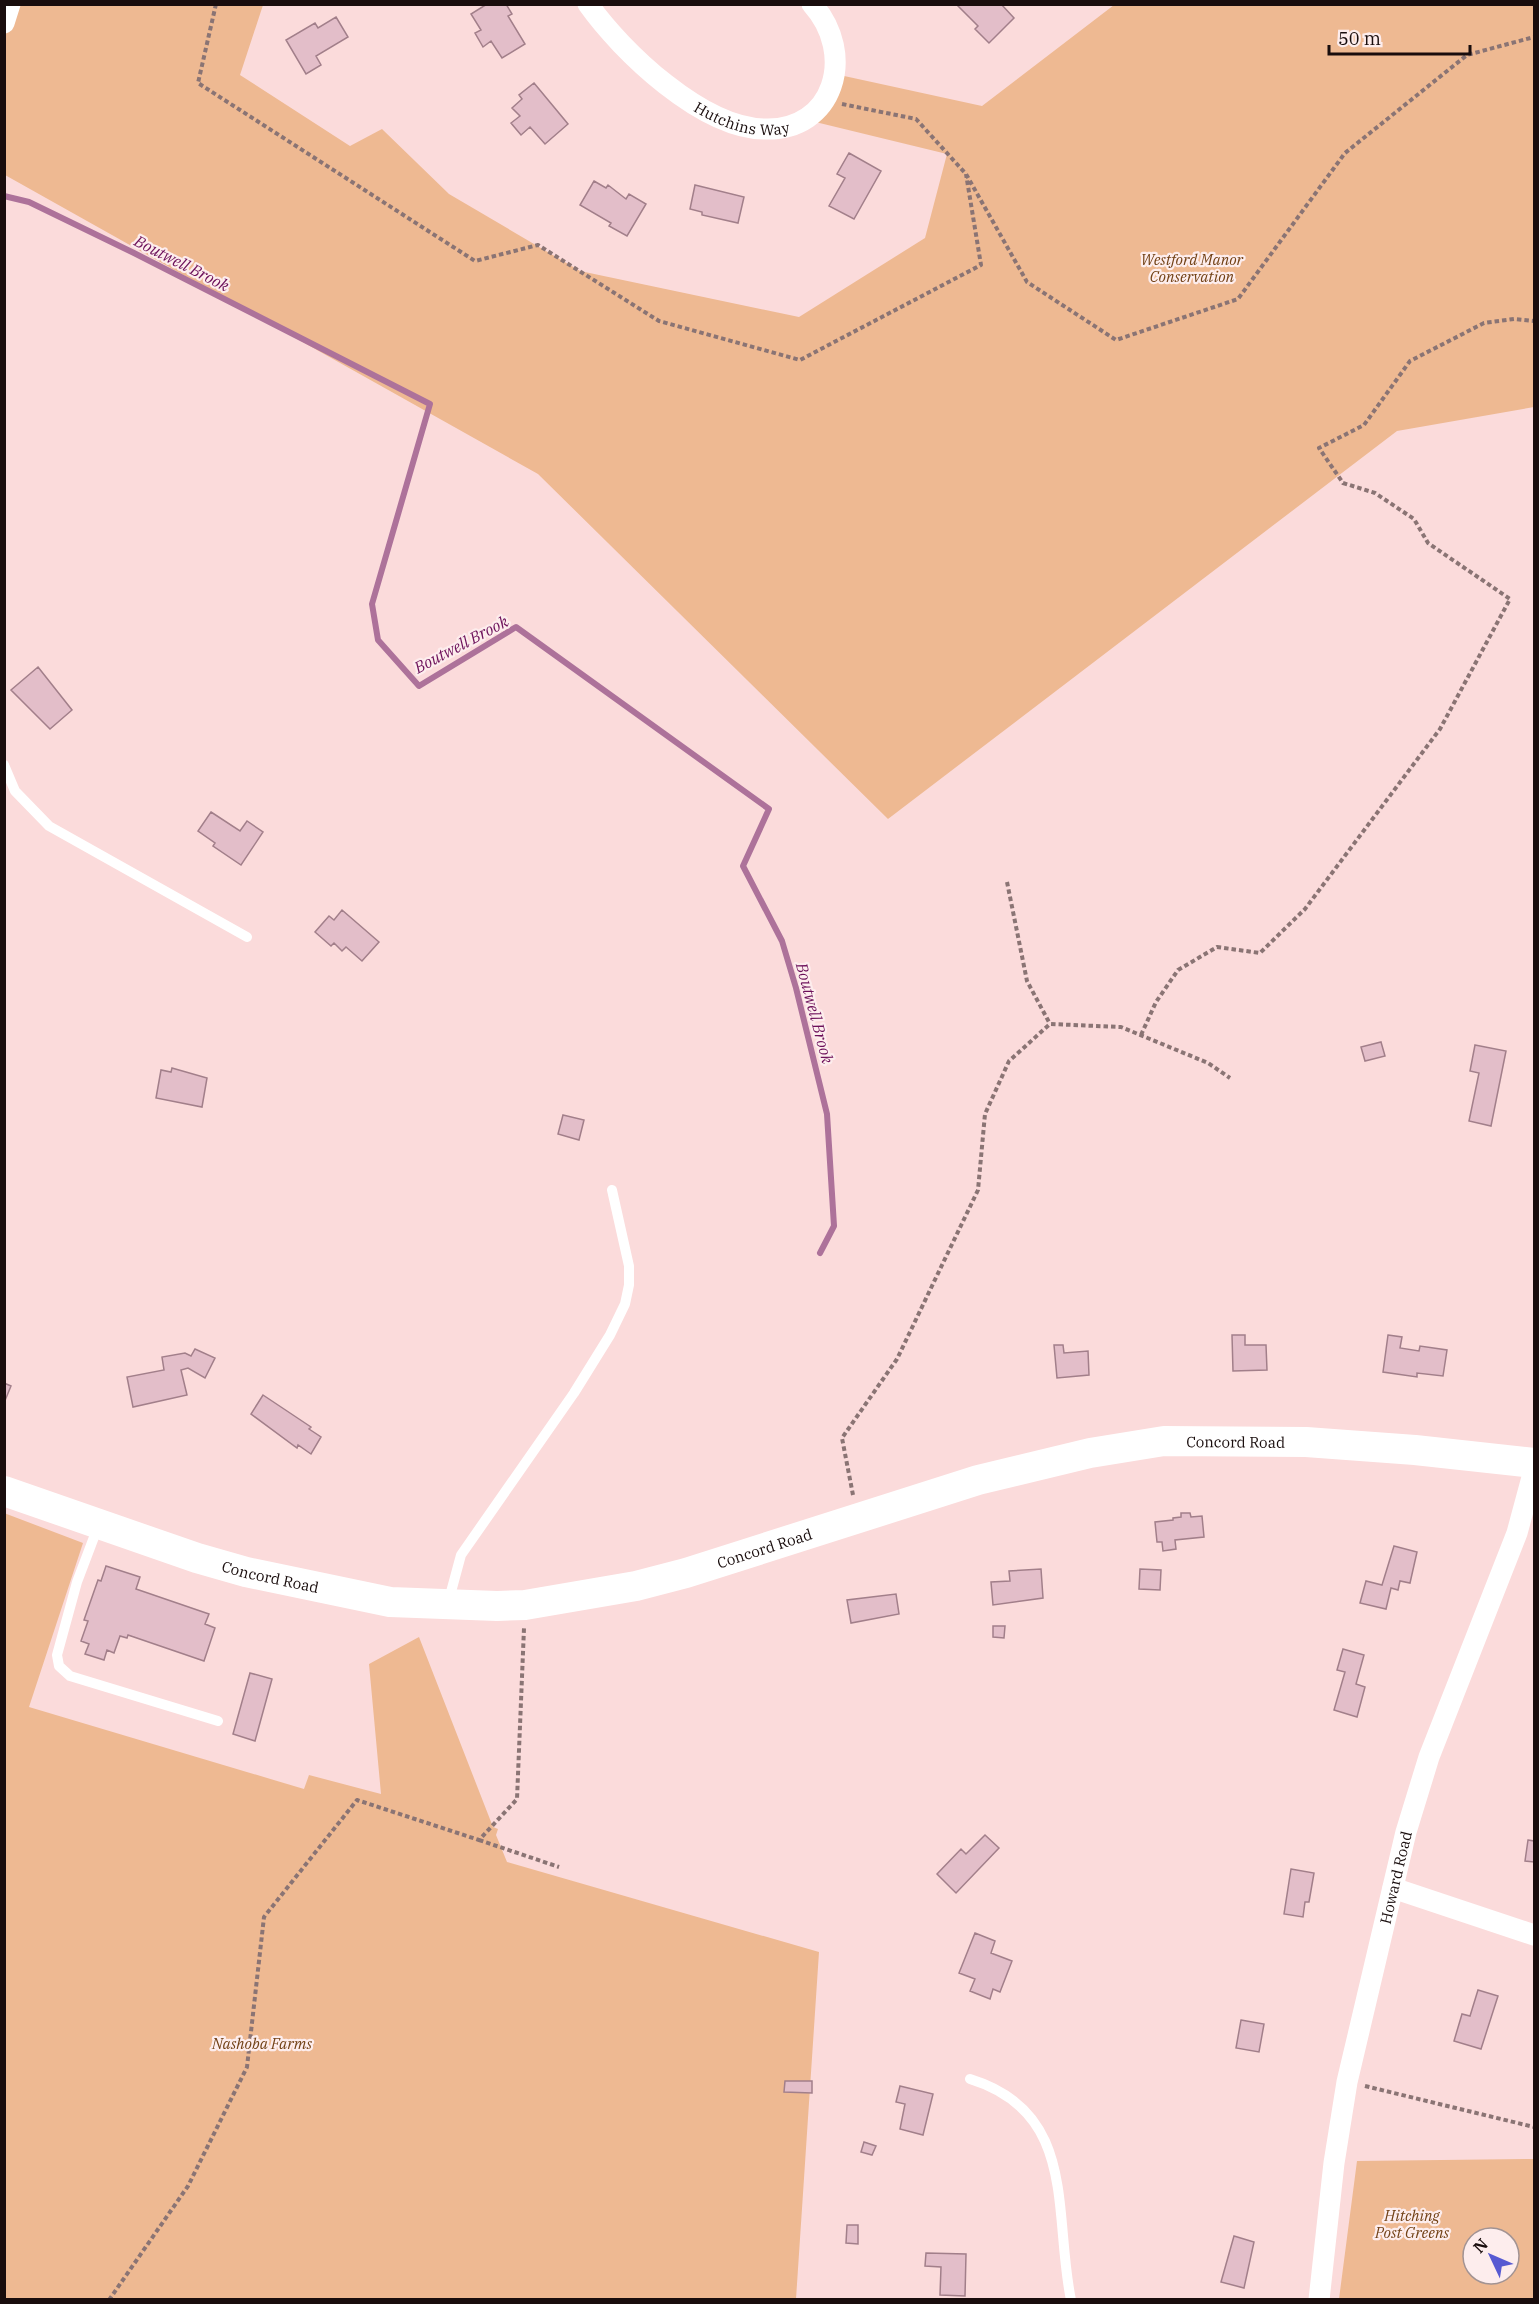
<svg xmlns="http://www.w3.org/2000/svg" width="1539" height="2304" font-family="'IBM Plex Serif',serif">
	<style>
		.green { fill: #eeb992; fill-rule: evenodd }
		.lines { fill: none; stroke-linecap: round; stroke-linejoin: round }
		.stream { stroke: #ad729a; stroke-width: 6 }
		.building { fill: #e3bec9; stroke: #a27f8a; stroke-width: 1.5 }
		.path { stroke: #8a7474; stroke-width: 4; stroke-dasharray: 4.5 3; stroke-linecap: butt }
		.service { stroke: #fff; stroke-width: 10 }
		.minor { stroke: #fff; stroke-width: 21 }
		.secondary { stroke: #fff; stroke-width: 30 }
		.labels { text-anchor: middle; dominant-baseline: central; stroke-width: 4.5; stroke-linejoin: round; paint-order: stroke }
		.street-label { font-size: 15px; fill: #190d0d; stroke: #fdeded }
		.park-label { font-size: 15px; font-style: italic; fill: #724115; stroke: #fdeded }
		.water-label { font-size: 16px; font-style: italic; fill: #6c105a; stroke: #fdeded }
	</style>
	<rect width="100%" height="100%" fill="#fbdbdb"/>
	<path class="green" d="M 11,5 L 263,5 L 240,75 L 350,146 L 382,129 L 449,194 L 580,271 L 799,317 L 925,238 L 947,154 L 803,119 L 835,74 L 982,106 L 1114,5 L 1534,5 L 1534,407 L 1397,431 L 888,819 L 538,474 L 5,175 L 4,27 Z
		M 4,1513 L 83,1543 L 29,1707 L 304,1789 L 309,1775 L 381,1794 L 369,1664 L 419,1637 L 493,1827 L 498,1829 L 496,1835 L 507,1862 L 819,1952 L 796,2299 L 5,2299 Z
		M 1534,2159 L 1534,2299 L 1339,2299 L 1357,2161 ZM 1473,2238 L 1509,2238 L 1509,2274 L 1473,2274 Z"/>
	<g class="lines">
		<path class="stream" d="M 4,196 L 29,202 L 134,253 L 430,404 L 372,604 L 378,640 L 419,686 L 516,627 L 769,809 L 743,866 L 782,941 L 796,988 L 827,1114 L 834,1226 L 820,1253"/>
	</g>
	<path class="building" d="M 487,4 L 506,4 L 512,14 L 508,16 L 525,44 L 502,58 L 491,41 L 483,47 L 475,33 L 481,30 L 471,14 Z
		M 956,4 L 1001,4 L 1014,18 L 989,43 L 975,29 L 978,26 Z
		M 336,17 L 348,37 L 316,56 L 321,65 L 306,74 L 286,40 L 315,23 L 318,28 Z
		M 534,83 L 568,124 L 545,144 L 530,127 L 521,135 L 511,123 L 520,116 L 512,108 L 522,99 L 519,95 Z
		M 849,153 L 881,171 L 854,219 L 829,206 L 845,178 L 837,174 Z
		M 594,181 L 606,188 L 608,185 L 626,199 L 629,194 L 646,204 L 627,236 L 609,226 L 611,223 L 580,205 Z
		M 695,185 L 744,197 L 738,223 L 702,215 L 702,212 L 690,209 Z
		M 38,667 L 72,710 L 50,729 L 11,690 Z
		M 211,812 L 240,831 L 247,821 L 263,832 L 241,865 L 213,846 L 215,843 L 198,831 Z
		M 342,910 L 379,942 L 362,961 L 346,947 L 342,951 L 334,943 L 331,946 L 315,932 L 329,916 L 334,920 Z
		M 1381,1042 L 1385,1056 L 1365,1061 L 1361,1047 Z
		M 1475,1045 L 1506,1051 L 1491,1126 L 1469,1121 L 1479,1073 L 1470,1071 Z
		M 172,1068 L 207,1078 L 202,1107 L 156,1098 L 161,1070 L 171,1072 Z
		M 563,1115 L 584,1120 L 579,1140 L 558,1134 Z
		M 1232,1335 L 1245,1335 L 1245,1345 L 1266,1345 L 1267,1370 L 1233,1371 Z
		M 1388,1335 L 1402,1337 L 1400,1348 L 1419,1351 L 1420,1346 L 1447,1350 L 1443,1376 L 1417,1373 L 1417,1377 L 1383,1372 Z
		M 1054,1345 L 1063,1345 L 1064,1353 L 1088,1351 L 1089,1375 L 1057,1378 Z
		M 195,1349 L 215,1358 L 205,1378 L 188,1368 L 181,1370 L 187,1395 L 133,1407 L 127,1377 L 164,1370 L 162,1357 L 185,1353 L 191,1356 Z
		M 4,1383 L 11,1386 L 4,1403 Z
		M 263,1395 L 311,1427 L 309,1429 L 321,1437 L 311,1454 L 298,1445 L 297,1448 L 251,1414 Z
		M 1181,1513 L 1190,1513 L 1191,1517 L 1202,1516 L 1204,1537 L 1175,1540 L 1176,1549 L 1163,1551 L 1162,1542 L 1157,1542 L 1155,1522 L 1173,1520 L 1173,1518 L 1181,1517 Z
		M 1394,1546 L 1417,1552 L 1410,1583 L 1400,1581 L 1398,1590 L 1391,1588 L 1386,1609 L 1360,1603 L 1366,1581 L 1382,1585 Z
		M 106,1566 L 140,1577 L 136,1589 L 209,1614 L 205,1624 L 215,1628 L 204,1661 L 128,1635 L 127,1638 L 120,1636 L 114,1653 L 107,1650 L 104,1660 L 85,1654 L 89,1644 L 81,1641 L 88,1621 L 84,1620 L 98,1580 L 101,1581 Z
		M 1041,1569 L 1043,1598 L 993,1605 L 991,1582 L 1010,1581 L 1009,1571 Z
		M 1140,1569 L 1161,1570 L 1160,1590 L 1139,1589 Z
		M 896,1594 L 899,1614 L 851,1623 L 847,1600 Z
		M 993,1626 L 1005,1626 L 1004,1638 L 993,1637 Z
		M 1343,1649 L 1364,1655 L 1356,1684 L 1365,1687 L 1357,1717 L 1334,1710 L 1345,1672 L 1337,1670 Z
		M 250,1673 L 272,1679 L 255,1741 L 233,1734 Z
		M 985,1835 L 999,1848 L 956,1893 L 937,1874 L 961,1849 L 966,1854 Z
		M 1528,1840 L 1534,1841 L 1534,1862 L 1525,1861 Z
		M 1291,1869 L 1314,1873 L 1309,1902 L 1305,1902 L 1303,1917 L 1284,1914 Z
		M 975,1933 L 995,1941 L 991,1953 L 1012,1961 L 1000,1992 L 993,1989 L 990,1999 L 970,1991 L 975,1979 L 959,1973 Z
		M 1478,1990 L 1498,1996 L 1481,2049 L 1454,2041 L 1462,2014 L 1470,2016 Z
		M 1241,2020 L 1264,2024 L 1259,2052 L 1236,2048 Z
		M 785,2081 L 812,2081 L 812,2093 L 784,2092 Z
		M 900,2086 L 933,2094 L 923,2135 L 900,2129 L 905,2104 L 896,2102 Z
		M 864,2142 L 876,2146 L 872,2155 L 861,2152 Z
		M 847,2225 L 858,2225 L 858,2244 L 846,2243 Z
		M 1234,2236 L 1254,2242 L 1244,2288 L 1221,2282 Z
		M 926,2253 L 966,2254 L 965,2296 L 940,2295 L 941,2267 L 925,2266 Z"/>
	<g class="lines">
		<path class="path" d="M 216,4 L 198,83 L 475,261 L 538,245 L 659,321 L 800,360 L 981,265 L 966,174
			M 842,104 L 916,119 L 966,174 L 1027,282 L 1116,340 L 1238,299 L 1345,153 L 1467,55 L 1534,37
			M 1007,882 L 1027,981 L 1050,1024
			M 1141,1035 L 1156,1002 L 1178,970 L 1217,947 L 1260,953 L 1305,909 L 1440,729 L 1510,599 L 1428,543 L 1414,519 L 1375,493 L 1343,483 L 1319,448 L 1364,425 L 1410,361 L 1484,323 L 1514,319 L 1534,321
			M 853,1495 L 842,1438 L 897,1359 L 978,1190 L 985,1114 L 1009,1061 L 1050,1024 L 1121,1027 L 1208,1063 L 1230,1078
			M 479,1840 L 559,1867
			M 1365,2086 L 1534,2127
			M 109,2300 L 188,2186 L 247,2067 L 264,1917 L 357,1800 L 479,1840 L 517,1799 L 524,1628"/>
		<path class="service" d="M 4,765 L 15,791 L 49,826 L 247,937
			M 99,1524 L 77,1582 L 57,1655 L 59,1666 L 70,1676 L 218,1721
			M 448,1603 L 461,1555 L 574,1393 L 610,1335 L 625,1304 L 629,1285 L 629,1266 L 612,1190
			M 970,2079 C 1078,2112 1053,2213 1071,2300"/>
		<g class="minor">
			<path id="s1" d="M 588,4 C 622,52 702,128 764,129 C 834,132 857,54 812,4"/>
			<path d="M 4,23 L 10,4"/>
			<path d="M 1393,1888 L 1534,1935"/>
			<path id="s2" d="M 1319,2300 L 1334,2163 L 1347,2082 L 1406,1832 L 1429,1757 L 1517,1533 L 1534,1470"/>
		</g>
		<path class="secondary" id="s3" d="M 4,1491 L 197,1558 L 246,1572 L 390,1602 L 497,1606 L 525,1605 L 636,1586 L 686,1573 L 978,1480 L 1090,1453 L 1164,1441 L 1306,1442 L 1415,1450 L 1534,1463"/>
	</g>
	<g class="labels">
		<g class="street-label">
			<text stroke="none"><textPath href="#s1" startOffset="198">Hutchins Way</textPath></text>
			<text stroke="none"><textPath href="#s3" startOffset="1270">Concord Road</textPath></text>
			<text stroke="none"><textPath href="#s3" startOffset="784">Concord Road</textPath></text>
			<text stroke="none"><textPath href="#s3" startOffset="280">Concord Road</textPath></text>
			<text stroke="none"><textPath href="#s2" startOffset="430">Howard Road</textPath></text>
		</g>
		<g class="park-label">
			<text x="1192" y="259">Westford Manor<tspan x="1192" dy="17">Conservation</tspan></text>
			<text x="262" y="2043">Nashoba Farms</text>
			<text x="1412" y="2215">Hitching<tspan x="1412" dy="17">Post Greens</tspan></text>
		</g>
		<g class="water-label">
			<text transform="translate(182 263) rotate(27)">Boutwell Brook</text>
			<text transform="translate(461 644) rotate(-28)">Boutwell Brook</text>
			<text transform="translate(815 1013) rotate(75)">Boutwell Brook</text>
		</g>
	</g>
	<rect width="1539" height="2304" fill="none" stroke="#190d0d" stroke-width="12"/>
	<g transform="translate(1491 2256) rotate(314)"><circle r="28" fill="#fdeded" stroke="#a29393" stroke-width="1.5"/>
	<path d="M0-4.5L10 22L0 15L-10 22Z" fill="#575ad2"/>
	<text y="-9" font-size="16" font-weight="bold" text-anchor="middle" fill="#190d0d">N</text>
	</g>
	<path d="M1329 45v9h141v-9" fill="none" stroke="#190d0d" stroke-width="3"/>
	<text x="1338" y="45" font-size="18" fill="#190d0d" stroke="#fdeded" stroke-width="4.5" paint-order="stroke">50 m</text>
</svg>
